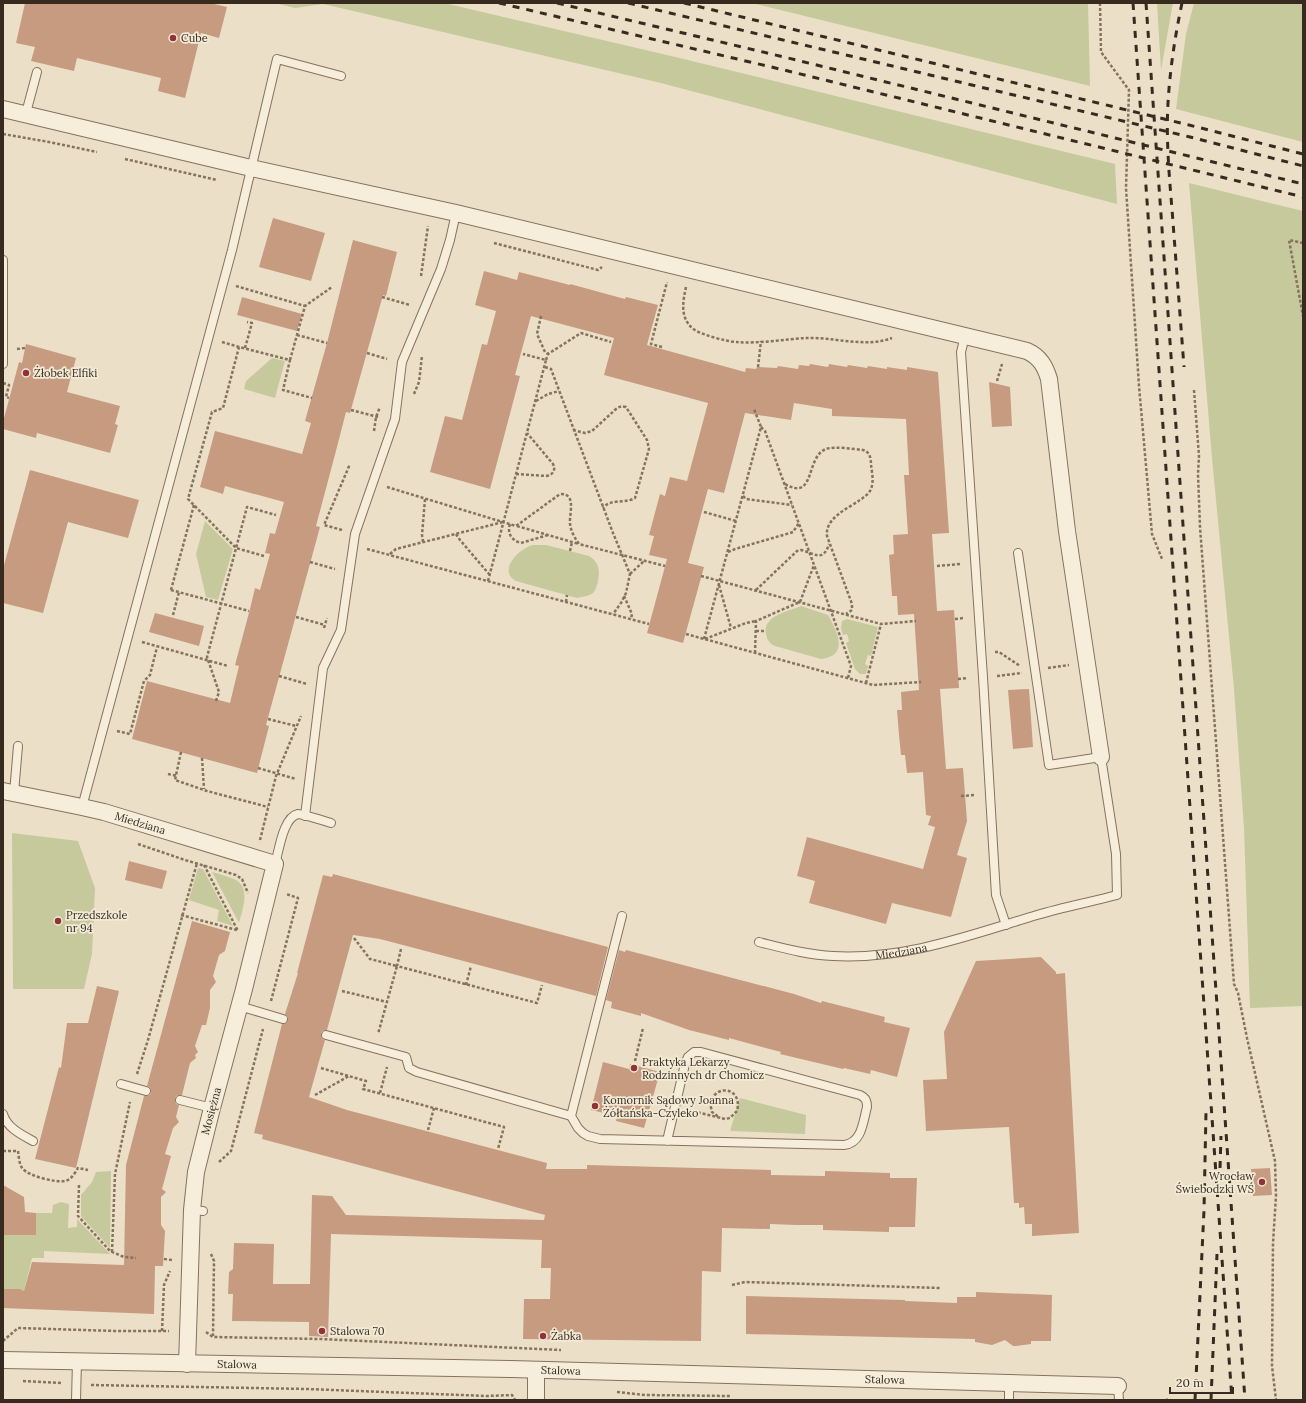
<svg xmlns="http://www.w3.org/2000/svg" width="1306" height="1403" font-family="Lora,serif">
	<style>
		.green { fill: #c5c99c }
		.building { fill: #c69b80 }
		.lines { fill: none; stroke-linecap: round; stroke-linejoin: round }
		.lane-casing { stroke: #86725e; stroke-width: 10 }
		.street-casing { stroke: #86725e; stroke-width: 18 }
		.path { stroke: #86725e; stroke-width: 2.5; stroke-dasharray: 3 2; stroke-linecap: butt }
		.lane { stroke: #f6edda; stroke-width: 8 }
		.street { stroke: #f6edda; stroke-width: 16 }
		.rail { stroke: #372b20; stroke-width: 3; stroke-dasharray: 7 7; stroke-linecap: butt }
		.poi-dot { fill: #903236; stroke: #f3ead6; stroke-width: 1.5 }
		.labels { text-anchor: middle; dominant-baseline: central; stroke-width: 3.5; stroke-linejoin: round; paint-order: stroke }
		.poi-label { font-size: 11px; fill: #372b20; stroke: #f3ead6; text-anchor: start }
		.street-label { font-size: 11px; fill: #372b20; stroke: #f3ead6 }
	</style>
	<rect width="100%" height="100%" fill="#ebe0c7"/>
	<path class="green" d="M 275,3 L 444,3 L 667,55 L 1115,164 L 1117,204 L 661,83 L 349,10 L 323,4 L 295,8 Z
		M 752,3 L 1088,3 L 1090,86 Z
		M 1157,3 L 1173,3 L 1161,70 Z
		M 1194,3 L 1303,3 L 1303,142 L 1176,109 L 1186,34 Z
		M 1189,183 L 1303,211 L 1303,1006 L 1250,1008 L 1244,828 L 1234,689 L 1212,458 Z
		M 272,358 L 285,361 L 275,398 L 244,389 L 246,381 Z
		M 205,521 L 233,549 L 218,600 L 206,597 L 196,554 Z
		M 533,545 L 546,545 L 589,556 C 599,562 600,570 598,581 C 597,585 596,590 593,593 C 589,596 582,597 577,598 L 516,581 C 497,571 519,548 533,545 Z
		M 801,606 L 828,615 C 837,631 850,656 821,659 L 775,646 C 770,644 767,640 766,634 C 762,616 789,611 801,606 Z
		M 847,619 L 878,627 L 871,656 L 868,655 L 865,664 L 868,666 L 866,674 L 860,674 L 855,669 L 846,643 L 849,641 L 847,634 L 843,635 L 841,628 L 842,621 Z
		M 12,833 L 78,841 L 95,888 L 92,954 L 84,989 L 13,989 Z
		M 198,868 L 203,869 L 233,926 L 217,921 L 219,910 L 189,900 Z
		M 212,872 C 219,874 227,876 234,879 C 252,887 242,910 239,923 Z
		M 740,1098 L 806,1115 L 805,1134 L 730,1131 Z
		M 111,1171 L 110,1248 L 81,1216 L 81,1195 L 92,1182 L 96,1172 Z
		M 61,1202 L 69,1204 L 68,1228 L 77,1227 L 77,1219 L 110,1254 L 44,1251 L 44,1258 L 32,1258 L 24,1291 L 20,1289 L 3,1289 L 3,1235 L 36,1235 L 36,1213 L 52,1213 L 53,1205 Z"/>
	<path class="building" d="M 25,3 L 210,3 L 227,7 L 219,38 L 201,33 L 185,98 L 158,91 L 161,78 L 77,58 L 74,71 L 31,61 L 35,47 L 16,43 Z
		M 273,218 L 325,233 L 311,281 L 259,267 Z
		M 353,240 L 397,252 L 386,296 L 383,295 L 350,413 L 346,412 L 337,447 L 316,526 L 320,527 L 266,725 L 269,726 L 257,773 L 132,739 L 147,681 L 230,703 L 239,666 L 235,665 L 250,609 L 255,588 L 260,590 L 270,554 L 265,553 L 270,533 L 275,534 L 284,502 L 225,486 L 223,494 L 200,487 L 215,431 L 302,454 L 311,423 L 305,421 L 327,343 Z
		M 484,271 L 517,280 L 519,272 L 570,285 L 570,284 L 625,299 L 626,297 L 658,305 L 647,345 L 745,372 L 746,368 L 756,369 L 757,367 L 777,368 L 778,366 L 798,369 L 799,365 L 809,366 L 810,364 L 828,367 L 829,364 L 847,367 L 848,365 L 867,368 L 868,366 L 887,369 L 887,367 L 907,370 L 907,367 L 938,372 L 949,533 L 932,534 L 937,611 L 954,610 L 959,688 L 940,689 L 946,769 L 963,768 L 967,821 L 957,855 L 967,858 L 951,917 L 892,903 L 886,924 L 809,903 L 815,881 L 797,876 L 807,837 L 923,869 L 935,827 L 928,825 L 931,816 L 926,815 L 923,772 L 907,773 L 905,755 L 901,755 L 899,735 L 897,710 L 902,710 L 901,692 L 919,690 L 914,614 L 898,615 L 897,596 L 892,596 L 889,555 L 894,554 L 893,535 L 908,534 L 904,475 L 909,475 L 906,419 L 832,416 L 832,409 L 794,403 L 791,420 L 745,413 L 724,493 L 708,489 L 688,563 L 704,567 L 683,643 L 647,633 L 667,559 L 649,555 L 654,536 L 649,535 L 660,494 L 665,496 L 670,477 L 687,481 L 708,403 L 604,375 L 614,338 L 531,316 L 515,375 L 520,376 L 490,489 L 430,472 L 445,416 L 462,420 L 482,344 L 487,345 L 496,311 L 475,305 Z
		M 242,297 L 302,314 L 297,331 L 237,315 Z
		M 26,344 L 76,358 L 67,392 L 120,406 L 115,424 L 118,425 L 110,453 L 37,433 L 36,438 L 3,429 L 3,422 L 19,362 L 22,363 Z
		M 989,382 L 1010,387 L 1012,426 L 992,427 Z
		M 30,470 L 139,500 L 128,538 L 68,522 L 43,613 L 3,603 L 3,569 Z
		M 155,613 L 204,626 L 199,646 L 149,632 Z
		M 1029,689 L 1033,747 L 1013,749 L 1008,690 Z
		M 129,861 L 167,871 L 162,889 L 125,880 Z
		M 333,874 L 608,947 L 596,996 L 380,939 L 353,935 L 327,1030 L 322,1031 L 321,1034 L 322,1039 L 325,1040 L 309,1097 L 347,1110 L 547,1163 L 546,1169 L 587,1169 L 587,1165 L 771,1170 L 771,1175 L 825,1176 L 825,1171 L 890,1173 L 890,1178 L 917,1178 L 915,1227 L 889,1227 L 889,1232 L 823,1230 L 823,1225 L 796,1225 L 770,1224 L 770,1229 L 722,1228 L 721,1272 L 702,1271 L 701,1341 L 523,1339 L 524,1299 L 550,1299 L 551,1268 L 541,1268 L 542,1240 L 331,1234 L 328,1337 L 309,1336 L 309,1322 L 232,1321 L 233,1294 L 228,1294 L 229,1272 L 233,1269 L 234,1243 L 274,1244 L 273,1284 L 310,1284 L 312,1195 L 332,1196 L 346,1215 L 544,1220 L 545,1215 L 262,1139 L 263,1135 L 254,1133 L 282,1024 L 286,1023 L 288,1020 L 288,1017 L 285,1014 L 298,973 L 297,973 L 323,875 L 332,877 Z
		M 192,921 L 230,932 L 225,951 L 219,955 L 213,976 L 216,982 L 210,990 L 210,1008 L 206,1025 L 202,1025 L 195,1046 L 198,1052 L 195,1055 L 196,1058 L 190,1063 L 182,1095 L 176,1096 L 175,1099 L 176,1104 L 179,1105 L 176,1117 L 179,1122 L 173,1128 L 165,1154 L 171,1156 L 162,1189 L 166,1192 L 161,1197 L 161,1225 L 165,1231 L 163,1266 L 155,1266 L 154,1314 L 3,1308 L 3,1289 L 20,1289 L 24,1291 L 32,1262 L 124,1265 L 126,1165 L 144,1096 L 150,1095 L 151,1092 L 150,1087 L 147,1086 Z
		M 619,950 L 625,952 L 626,950 L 794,994 L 821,1003 L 822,1001 L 885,1017 L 884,1022 L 910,1028 L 897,1077 L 871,1070 L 870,1074 L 844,1068 L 843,1069 L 780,1054 L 781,1052 L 729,1038 L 729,1040 L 689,1030 L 641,1013 L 641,1016 L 611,1008 L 612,1002 L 606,1000 Z
		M 1041,957 L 1056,972 L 1056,974 L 1065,973 L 1079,1233 L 1032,1236 L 1032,1224 L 1025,1224 L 1024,1207 L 1019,1208 L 1019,1203 L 1014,1203 L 1009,1127 L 926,1131 L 923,1080 L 947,1079 L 944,1032 L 976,961 Z
		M 97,986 L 119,991 L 76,1168 L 35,1159 L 59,1067 L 61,1068 L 67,1023 L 88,1023 Z
		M 603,1062 L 629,1069 L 630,1064 L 660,1072 L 644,1128 L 616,1121 L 617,1116 L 591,1110 Z
		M 1270,1168 L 1272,1195 L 1253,1196 L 1251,1169 Z
		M 3,1185 L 24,1197 L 25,1212 L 36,1213 L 36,1235 L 3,1235 Z
		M 976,1292 L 1052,1295 L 1051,1341 L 1031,1341 L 1031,1344 L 1016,1346 L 1013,1346 L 1005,1340 L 992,1345 L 975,1342 L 975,1339 L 746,1334 L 746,1296 L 905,1300 L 905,1301 L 957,1303 L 957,1297 L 976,1297 Z"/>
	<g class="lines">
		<g class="lane-casing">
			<g id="lane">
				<path d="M 26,113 L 37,72"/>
				<path d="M 3,260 L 3,364"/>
				<path d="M 965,336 L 961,352 L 983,677 L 996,895 L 1006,925"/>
				<path d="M 14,793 L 18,746"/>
				<path d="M 82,807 L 232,250 L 277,59 L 341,76"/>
				<path d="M 305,816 L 323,668 L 341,630 L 355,534 L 395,419 L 402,362 L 441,269 L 450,240 L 456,213"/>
				<path d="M 275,864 C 279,851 283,817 298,814 C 303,814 324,821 331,823"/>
				<path d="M 622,916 L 571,1116 L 578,1128 L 583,1133 L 588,1136 L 600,1139 L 844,1145 C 862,1143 863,1122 867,1107 C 867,1101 866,1098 860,1095 L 701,1052 L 694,1052 L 688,1057 L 685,1064 L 667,1141"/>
				<path id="s1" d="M 759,942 C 783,948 808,955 833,956 C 905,960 970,935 1037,915 C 1063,907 1091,902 1117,895 L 1116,854 L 1101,757 L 1049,765 L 1018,553"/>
				<path d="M 239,1006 L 283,1019"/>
				<path d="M 326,1035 L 406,1057 L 409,1068 L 417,1072 L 571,1116"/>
				<path d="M 121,1084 L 146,1091"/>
				<path d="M 180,1100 L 212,1108"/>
				<path d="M 3,1114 C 7,1128 22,1135 33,1141"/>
				<path d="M 192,1210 L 203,1211"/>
				<path d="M 1118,1386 L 1119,1400"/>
				<path d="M 76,1400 L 77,1361"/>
				<path d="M 1009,1400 L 1009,1384"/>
			</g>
		</g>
		<g class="street-casing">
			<g id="street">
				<path d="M 3,109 L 251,168 L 456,213 L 965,336 L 1027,351 C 1040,357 1045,366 1049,379 L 1067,531 L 1101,757"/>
				<path id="s2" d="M 3,791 L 82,807 L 104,812 L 275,864 L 244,989 L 212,1108 L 196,1172 L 192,1210 L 187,1364"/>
				<path id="s3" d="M 3,1360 L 511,1369 L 1118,1386"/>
				<path d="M 536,1400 L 536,1370"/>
			</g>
		</g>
		<path class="path" d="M 1100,3 L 1101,52 L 1129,90 L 1126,188 L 1139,386 L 1152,534 L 1162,559
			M 3,134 L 49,142 L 97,152
			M 125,159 L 217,180
			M 494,243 L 598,270 L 602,267
			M 1303,243 L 1289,240 L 1303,316
			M 421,276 L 428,226
			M 236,286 L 305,306
			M 686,287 C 683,301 680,316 691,327 C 697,334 728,342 737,342 C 758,344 785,339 807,338 C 834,337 866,348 892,338
			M 382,297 L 410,305
			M 541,316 L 537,334 L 545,352 L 548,354
			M 297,335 L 327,343
			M 222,342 L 239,347
			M 662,347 L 651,344 L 667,282
			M 245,348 L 252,323 L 247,322
			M 17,349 L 25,348
			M 367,353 L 387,359
			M 290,360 L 305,306 L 332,287
			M 546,360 L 548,354 L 581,333 L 611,342
			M 545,367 L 551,369 L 613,533 L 630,574 L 626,593 L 621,603 L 613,614
			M 758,367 L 761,341
			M 997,381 L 1002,364
			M 3,383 L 9,385 L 6,397 L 9,398
			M 1194,390 L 1199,456 L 1198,474 L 1200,527 L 1234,984 L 1238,993 L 1247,1038 L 1275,1161 L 1276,1196 L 1273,1243 L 1272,1366 L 1276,1400
			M 414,394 L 419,382 L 422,356
			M 536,401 L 548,394 L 559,391
			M 351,410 L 378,417
			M 761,427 L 765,431 L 851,666 L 848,678
			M 573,430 L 585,433 L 592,431 L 616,409 C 620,406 622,406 626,407 L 647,440 L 649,449 L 635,498 C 625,504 611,498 603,508
			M 374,431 L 376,417 L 380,407
			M 516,474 L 546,476 C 553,475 556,470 553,464 L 527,433
			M 785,484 C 816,502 805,457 826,449 C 834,446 853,449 863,450 C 870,452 871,458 871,465 C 872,472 874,482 871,489 C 869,494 864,497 860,500 C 847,509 825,518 827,536 L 852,604 L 852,610 L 846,614
			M 387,487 L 516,526 L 560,494 C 577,493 569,514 570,524 C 571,532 575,538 579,544 L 665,566
			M 743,496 L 746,499 L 792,505
			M 704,512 L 736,521
			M 510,524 C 507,533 511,540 521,543 L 548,535
			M 517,526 L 579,544
			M 342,530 L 324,525 L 350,464
			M 456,534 L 460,540 L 489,574
			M 423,542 L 422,535 L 425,499
			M 367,549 L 649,624
			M 570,551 L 572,542
			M 728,552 L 735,549 L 790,533 L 793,532 L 799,523
			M 390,554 L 396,549 L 503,522
			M 264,556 L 236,548 L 188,499 L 212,412 L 223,408 L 239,347 L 290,360 L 283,390 L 312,398
			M 310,562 L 335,569
			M 937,566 L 960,564
			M 630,574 L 644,561
			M 701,576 L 881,624 L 916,621
			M 488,581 L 546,360 L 523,354
			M 719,585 L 731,628
			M 171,590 L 194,505
			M 171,590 L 249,611
			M 756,590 L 797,551 L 801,550 C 814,553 823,563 829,544
			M 624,596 L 632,614 L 631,619
			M 566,602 L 567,595
			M 173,615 L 179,592
			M 296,617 L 325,625
			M 955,619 L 964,618
			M 324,628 L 327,618
			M 756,631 L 765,631
			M 686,634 L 873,685 L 921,682
			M 704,639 L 761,427 L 754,409
			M 705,639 L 746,623 L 756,621
			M 142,642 L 228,666
			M 995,652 L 999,652 L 1020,666
			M 755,653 L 756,621 L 800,602 L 814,565
			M 1048,668 L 1069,665
			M 279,676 L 307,684
			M 997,676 L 1022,673
			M 958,679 L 968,678
			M 866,683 L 881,624
			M 216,701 L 219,692 L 207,657 L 247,507 L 276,515
			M 268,719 L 296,726
			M 117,731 L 130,734 L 144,681 L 150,675 L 157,647
			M 181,752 L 175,780 L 207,791 L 268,807
			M 202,758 L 204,789
			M 258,768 L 296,779
			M 168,774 L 177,776
			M 961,796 L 975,795
			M 260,840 L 276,776 L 301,716
			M 138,844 L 185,860 L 236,875 L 242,879 L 248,893
			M 204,865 L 238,931
			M 181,915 L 237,930
			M 354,938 L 370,959 L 397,966 L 378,1034
			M 401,949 L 397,966 L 537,1003 L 542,985
			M 466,985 L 471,966
			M 342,991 L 387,1002
			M 271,1001 L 298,898 L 286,894
			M 635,1061 L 643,1028
			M 321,1068 L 366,1081 L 363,1089 L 504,1127 L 498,1149
			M 137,1074 L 148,1040 L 197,863
			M 380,1093 L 387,1067
			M 315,1095 L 349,1076
			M 688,1110 L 725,1119 L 730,1118 L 737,1111 C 743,1089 717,1082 710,1103 L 712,1112 L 720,1118
			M 428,1130 L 434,1108
			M 3,1151 L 18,1151 C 19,1157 19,1165 23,1169 C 29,1176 56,1183 65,1181 C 71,1180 75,1173 78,1168 L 88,1170
			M 219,1162 L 231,1151 L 263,1029
			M 79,1185 L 78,1216 L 110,1251 L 124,1257 L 136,1258
			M 112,1252 L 115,1174 L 130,1102
			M 211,1254 L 214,1261 L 213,1336
			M 164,1259 L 172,1260
			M 732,1285 L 745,1282 L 940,1288
			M 162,1331 L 164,1285 L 170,1271
			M 206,1332 L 213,1337 L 320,1339 L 561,1350
			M 3,1341 L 18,1328 L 116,1331 L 169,1331
			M 23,1381 L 62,1383
			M 91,1385 L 307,1389 L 487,1396 L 512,1395 L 515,1400
			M 617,1392 L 645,1395 L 730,1396
			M 1167,1400 L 1168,1399"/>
		<use href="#lane" class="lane"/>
		<use href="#street" class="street"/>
		<path class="rail" d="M 499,3 L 784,70 L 1303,197
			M 557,3 L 788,58 L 1303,184
			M 628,3 L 1190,137 L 1303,166
			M 684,3 L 1189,125 L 1303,154
			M 1133,3 L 1232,1400
			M 1146,3 L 1245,1400
			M 1182,3 C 1175,36 1170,69 1168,103 C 1166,138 1169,174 1172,209 C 1176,262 1180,314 1184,367
			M 1220,1168 L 1221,1136
			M 1195,1400 L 1204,1210 L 1206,1112
			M 1211,1400 L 1217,1254"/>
	</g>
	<g class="poi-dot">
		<circle cx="173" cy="38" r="4"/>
		<circle cx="26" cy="373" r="4"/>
		<circle cx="58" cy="921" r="4"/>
		<circle cx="634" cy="1068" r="4"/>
		<circle cx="595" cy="1106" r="4"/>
		<circle cx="1262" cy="1182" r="4"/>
		<circle cx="322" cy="1331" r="4"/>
		<circle cx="543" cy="1336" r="4"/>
	</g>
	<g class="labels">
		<g class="poi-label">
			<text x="181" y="38">Cube</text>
			<text x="34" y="373">Żłobek Elfiki</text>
			<text x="66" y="915">Przedszkole<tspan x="66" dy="13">nr 94</tspan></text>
			<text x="642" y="1062">Praktyka Lekarzy<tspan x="642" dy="13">Rodzinnych dr Chomicz</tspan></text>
			<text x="603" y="1100">Komornik Sądowy Joanna<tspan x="603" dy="13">Żółtańska-Czyleko</tspan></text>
			<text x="1254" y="1176" text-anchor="end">Wrocław<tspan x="1254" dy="13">Świebodzki WŚ</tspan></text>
			<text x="330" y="1331">Stalowa 70</text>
			<text x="551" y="1336">Żabka</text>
		</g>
		<g class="street-label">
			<text stroke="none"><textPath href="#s2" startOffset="141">Miedziana</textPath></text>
			<text stroke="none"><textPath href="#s1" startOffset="144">Miedziana</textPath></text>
			<text transform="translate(211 1111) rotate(-75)">Mosiężna</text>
			<text stroke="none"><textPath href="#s3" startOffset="234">Stalowa</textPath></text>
			<text stroke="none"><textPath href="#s3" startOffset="558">Stalowa</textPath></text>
			<text stroke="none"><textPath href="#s3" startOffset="882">Stalowa</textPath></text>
		</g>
	</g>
	<rect width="1306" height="1403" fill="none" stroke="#372b20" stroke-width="8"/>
	<path d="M1170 1387v6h63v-6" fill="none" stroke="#372b20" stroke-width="2"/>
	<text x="1176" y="1387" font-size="12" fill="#372b20" stroke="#f3ead6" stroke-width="3" paint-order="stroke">20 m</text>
</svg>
